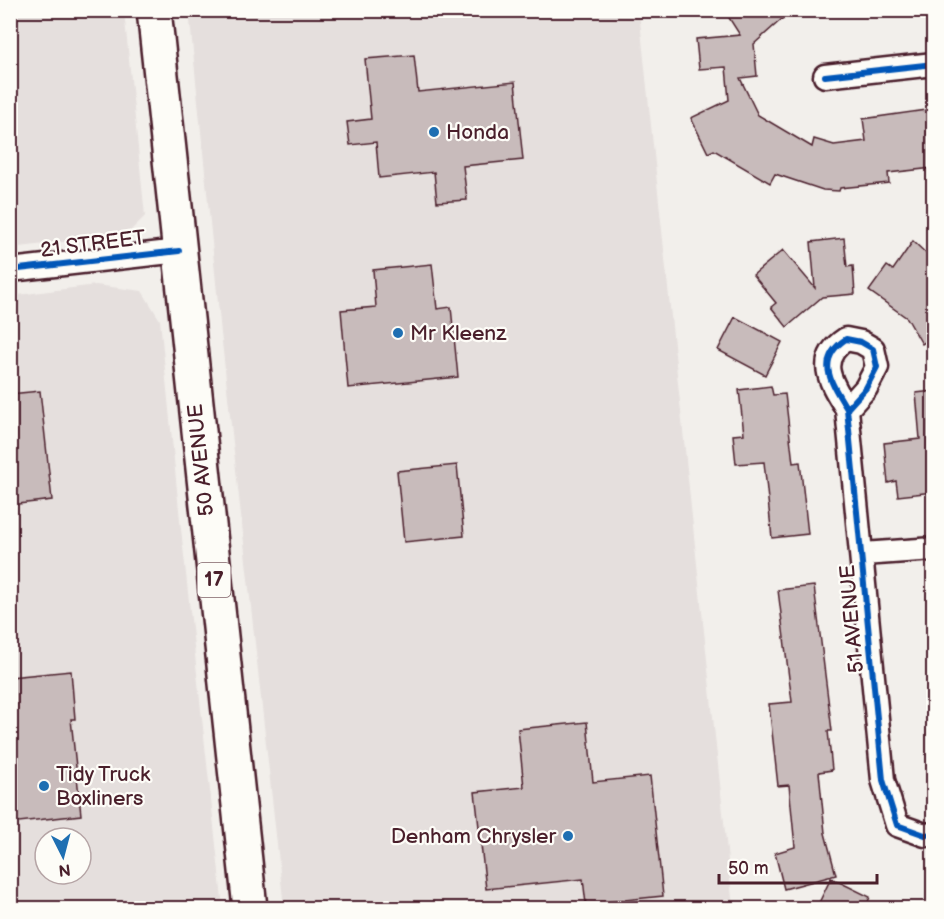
<svg xmlns="http://www.w3.org/2000/svg" width="944" height="919" font-family="'Balsamiq Sans',sans-serif">
	<style>
		.built { fill: #e5dfdd; fill-rule: evenodd }
		.building { fill: #c8bbbb; stroke: #4a1f2b; stroke-width: 1.5 }
		.lines { fill: none; stroke-linecap: round; stroke-linejoin: round }
		.minor-casing { stroke: #4a1f2b; stroke-width: 27 }
		.primary-casing { stroke: #4a1f2b; stroke-width: 38 }
		.minor { stroke: #fdfcf7; stroke-width: 22 }
		.primary { stroke: #fdfcf7; stroke-width: 33 }
		.cycleway-casing { stroke: #fdfcf7; stroke-width: 10 }
		.cycleway { stroke: #0057b8; stroke-width: 6 }
		.poi-dot { fill: #1f6fb2; stroke: #fdfcf7; stroke-width: 2 }
		.labels { text-anchor: middle; dominant-baseline: central; stroke-width: 4.5; stroke-linejoin: round; paint-order: stroke }
		.shield { fill: #fdfcf7; stroke: #806168; stroke-width: 1.5 }
		.shield-label { font-size: 20px; font-weight: bold; fill: #4a1f2b }
		.poi-label { font-size: 21px; fill: #4a1f2b; stroke: #fdfcf7; text-anchor: start }
		.street-label { font-size: 21px; fill: #4a1f2b; stroke: #fdfcf7 }
	</style>
	<rect width="100%" height="100%" fill="#f2efeb"/>
	<filter id="ink" filterUnits="userSpaceOnUse"><feTurbulence type="fractalNoise" baseFrequency=".0167" numOctaves="2"/><feDisplacementMap in="SourceGraphic" scale="12" xChannelSelector="R" yChannelSelector="G"/><feConvolveMatrix kernelMatrix="1 2 1 2 8 2 1 2 1" color-interpolation-filters="sRGB"/></filter>
	<g filter="url(#ink)">
		<path class="built" d="M 10,11 L 124,11 L 145,216 L 130,231 L 96,238 L 11,248 Z
			M 189,11 L 639,11 L 733,908 L 284,908 L 221,333 Z
			M 96,285 L 142,291 L 160,320 L 180,520 L 223,908 L 11,908 L 10,296 ZM 45,838 L 81,838 L 81,874 L 45,874 Z"/>
		<path class="building" d="M 724,10 L 792,10 L 754,44 L 757,76 L 740,78 L 758,115 L 812,147 L 814,139 L 834,145 L 866,141 L 863,119 L 933,109 L 933,168 L 888,173 L 889,183 L 840,188 L 839,191 L 823,190 L 775,174 L 770,183 L 714,150 L 708,153 L 691,118 L 729,100 L 726,67 L 699,69 L 696,39 L 740,35 Z
			M 414,55 L 418,92 L 515,82 L 523,160 L 463,166 L 467,200 L 437,202 L 434,172 L 379,178 L 376,142 L 350,145 L 347,122 L 371,119 L 365,59 Z
			M 844,238 L 847,267 L 853,266 L 855,294 L 822,297 L 787,327 L 771,307 L 776,303 L 753,275 L 783,250 L 815,288 L 811,242 Z
			M 913,241 L 933,260 L 933,337 L 922,344 L 907,318 L 869,291 L 887,266 L 893,270 Z
			M 432,264 L 437,309 L 451,307 L 458,377 L 348,388 L 341,310 L 376,307 L 373,270 Z
			M 735,317 L 782,342 L 765,375 L 718,350 Z
			M 771,386 L 773,395 L 785,394 L 793,463 L 800,462 L 808,534 L 772,538 L 764,462 L 736,464 L 733,435 L 744,434 L 739,390 Z
			M 40,391 L 52,500 L 10,505 L 10,394 Z
			M 933,391 L 933,492 L 898,496 L 896,481 L 888,483 L 884,443 L 920,439 L 916,393 Z
			M 457,465 L 464,536 L 404,542 L 397,471 Z
			M 814,586 L 832,731 L 828,731 L 832,770 L 819,772 L 825,833 L 836,875 L 784,889 L 775,853 L 795,847 L 789,785 L 778,786 L 769,704 L 792,702 L 778,590 Z
			M 71,671 L 75,719 L 71,719 L 81,815 L 10,823 L 10,677 Z
			M 587,722 L 593,782 L 650,776 L 663,896 L 586,904 L 583,879 L 486,889 L 475,792 L 524,787 L 518,729 Z
			M 831,878 L 870,897 L 865,909 L 816,909 Z"/>
		<g class="lines">
			<g class="minor-casing">
				<path id="minor" d="M 825,76 L 934,64
					M 10,270 L 179,251
					M 847,409 L 866,388 L 877,367 L 873,349 L 861,342 L 846,339 C 814,360 832,384 847,409 L 883,780 L 897,825 L 925,835 L 934,834
					M 863,554 L 934,549"/>
			</g>
			<g class="primary-casing">
				<path id="primary" d="M 154,10 L 250,908"/>
			</g>
			<use href="#minor" class="minor"/>
			<use href="#primary" class="primary"/>
			<g class="cycleway-casing">
				<path id="cycleway" d="M 825,76 L 934,64
					M 10,270 L 179,251
					M 847,409 L 866,388 L 877,367 L 873,349 L 861,342 L 846,339 C 814,360 832,384 847,409 L 883,780 L 897,825 L 925,835 L 934,834"/>
			</g>
			<use href="#cycleway" class="cycleway"/>
		</g>
	</g>
	<g class="poi-dot">
		<circle cx="434" cy="132" r="6"/>
		<circle cx="398" cy="333" r="6"/>
		<circle cx="44" cy="786" r="6"/>
		<circle cx="568" cy="836" r="6"/>
	</g>
	<g class="labels">
		<rect class="shield" x="197.5" y="563" width="33" height="34" rx="4.5"/>
		<g class="shield-label">
			<text x="214" y="580">17</text>
		</g>
		<g class="poi-label">
			<text x="446" y="132">Honda</text>
			<text x="410" y="333">Mr Kleenz</text>
			<text x="56" y="774">Tidy Truck<tspan x="56" dy="24">Boxliners</tspan></text>
			<text x="556" y="836" text-anchor="end">Denham Chrysler</text>
		</g>
		<g class="street-label">
			<text transform="translate(93 244) rotate(-7)">21 STREET</text>
			<text transform="translate(201 460) rotate(-96)">50 AVENUE</text>
			<text transform="translate(852 619) rotate(-95)">51 AVENUE</text>
		</g>
	</g>
	<rect width="944" height="919" fill="none" stroke="#fdfcf7" stroke-width="36"/>
	<rect x="18" y="18" width="908" height="883" fill="none" stroke="#4a1f2b" stroke-width="2" filter="url(#ink)"/>
	<g transform="translate(63 856) rotate(174)"><circle r="28" fill="#fdfcf7" stroke="#b5a4a5" stroke-width="1.5"/>
	<path d="M0-4.5L10 22L0 15L-10 22Z" fill="#1f6fb2"/>
	<text y="-9" font-size="16" font-weight="bold" text-anchor="middle" fill="#4a1f2b">N</text>
	</g>
	<path d="M719 874v9h158v-9" fill="none" stroke="#4a1f2b" stroke-width="3"/>
	<text x="728" y="874" font-size="18" fill="#4a1f2b" stroke="#fdfcf7" stroke-width="4.5" paint-order="stroke">50 m</text>
</svg>
